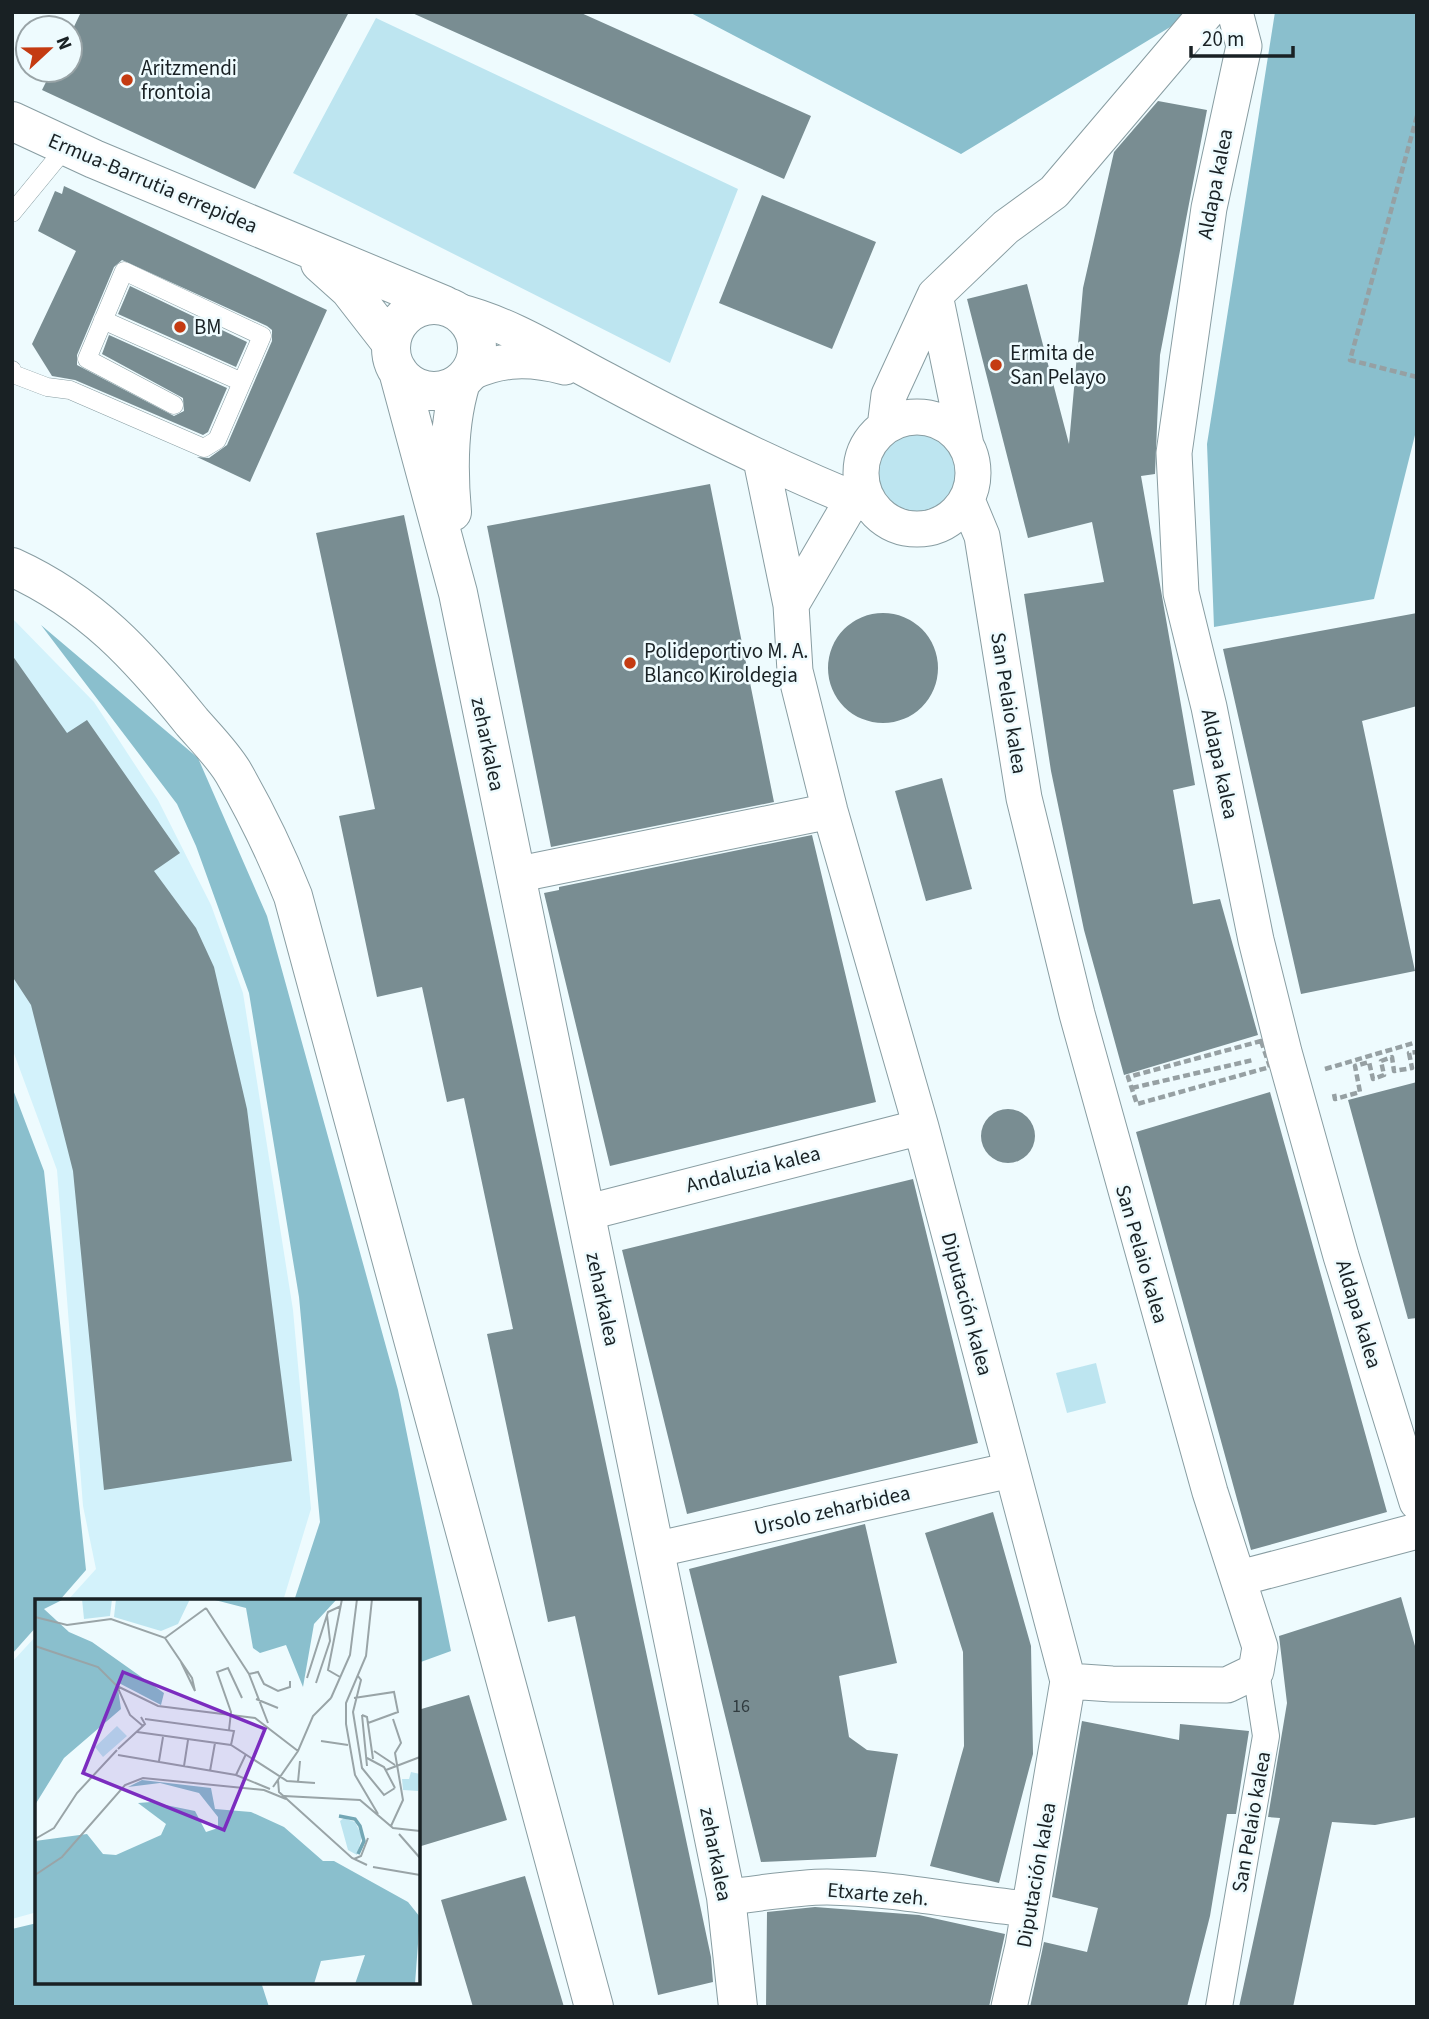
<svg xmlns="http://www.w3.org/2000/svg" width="1429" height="2019" font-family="'Source Sans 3',sans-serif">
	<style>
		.built { fill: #d3f2fb }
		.green { fill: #bde5f0 }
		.forest { fill: #8abfcd }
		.building { fill: #798d92 }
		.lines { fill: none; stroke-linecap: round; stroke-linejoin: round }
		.service-casing { stroke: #889da2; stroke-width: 19 }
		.pedestrian-casing { stroke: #889da2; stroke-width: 28 }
		.minor-casing { stroke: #889da2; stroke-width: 37 }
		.tertiary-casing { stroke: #889da2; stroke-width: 40 }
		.path { stroke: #96a0a3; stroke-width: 4.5; stroke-dasharray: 7 3.5; stroke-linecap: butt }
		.service { stroke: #fff; stroke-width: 18 }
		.pedestrian { stroke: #fff; stroke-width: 26 }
		.minor { stroke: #fff; stroke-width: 35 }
		.tertiary { stroke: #fff; stroke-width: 38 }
		.poi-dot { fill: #c43b12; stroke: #eefbfe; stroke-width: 2.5 }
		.labels { text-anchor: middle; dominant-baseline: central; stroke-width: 5; stroke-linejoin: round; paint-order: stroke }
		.number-label { font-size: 18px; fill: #313c40 }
		.poi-label { font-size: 21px; fill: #192124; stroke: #eefbfe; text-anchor: start }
		.street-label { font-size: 21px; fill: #192124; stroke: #eefbfe }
		.inset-river { fill: none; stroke: #73a7b5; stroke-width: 3.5 }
		.inset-road { fill: none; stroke: #99a4a7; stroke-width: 2 }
		.view { fill: #7b2cbf; fill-opacity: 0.15; stroke: #7b2cbf; stroke-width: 3.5 }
		.inset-edge { fill: none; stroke: #192124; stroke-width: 3.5 }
	</style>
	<rect width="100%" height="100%" fill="#eefbfe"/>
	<path class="built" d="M 12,618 L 94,702 L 158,800 L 211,905 L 243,993 L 293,1310 L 311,1509 L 283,1601 L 67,1601 L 96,1569 L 83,1506 L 57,1170 L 12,1048 Z
		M 37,1635 L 37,1912 L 12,1919 L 12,1662 Z"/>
	<path class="green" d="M 376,18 L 738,189 L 670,363 L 293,173 Z
		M876 473a42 42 0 1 1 84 0a42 42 0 1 1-84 0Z
		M 1096,1363 L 1106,1403 L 1067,1413 L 1056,1373 Z"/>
	<path class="forest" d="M 689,12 L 1195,12 L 961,154 Z
		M 1275,12 L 1417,12 L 1417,427 L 1374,599 L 1214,627 L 1207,444 Z
		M 41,625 L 198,758 L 267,916 L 398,1390 L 451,1651 L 418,1663 L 418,1601 L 294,1601 L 320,1522 L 299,1297 L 249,993 L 196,846 L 177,804 Z
		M 12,1087 L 44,1171 L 86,1570 L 59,1601 L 37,1601 L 37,1626 L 12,1654 Z
		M 37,1923 L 37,1982 L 261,1982 L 269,2007 L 12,2007 L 12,1929 Z"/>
	<path class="building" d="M 81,12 L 349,12 L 255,189 L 42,90 L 52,70 L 70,70 L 70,35 Z
		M 410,12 L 579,12 L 811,116 L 784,179 Z
		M 1158,101 L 1207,110 L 1160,355 L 1155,474 L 1141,476 L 1195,785 L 1173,790 L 1193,904 L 1220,899 L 1258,1035 L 1124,1075 L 1084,930 L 1051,771 L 1024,594 L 1104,582 L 1092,522 L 1028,538 L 967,299 L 1027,284 L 1069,444 L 1083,288 L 1114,152 Z
		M 64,186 L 327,310 L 250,482 L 197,457 L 209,458 L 227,445 L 272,341 L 272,330 L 267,326 L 122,260 L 114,267 L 77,355 L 77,365 L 174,416 L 184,411 L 183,398 L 102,354 L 109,335 L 227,388 L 208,432 L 203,435 L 75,380 L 52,376 L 32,344 L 76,251 L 38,231 L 55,191 L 62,194 Z
		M 762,195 L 876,242 L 832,349 L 719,303 Z
		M 130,286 L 247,342 L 236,367 L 118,314 Z
		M 710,484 L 774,802 L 551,847 L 487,526 Z
		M 404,515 L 711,1957 L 713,1982 L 658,1995 L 575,1616 L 548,1622 L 487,1334 L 513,1329 L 464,1098 L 447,1102 L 422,987 L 377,997 L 339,816 L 375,809 L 316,533 Z
		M828 668a55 55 0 1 1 110 0a55 55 0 1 1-110 0Z
		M 1417,613 L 1417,706 L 1362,721 L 1415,971 L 1301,994 L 1223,649 Z
		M 12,655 L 67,733 L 87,720 L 180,853 L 154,871 L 196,928 L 214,967 L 247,1109 L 292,1461 L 104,1490 L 73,1171 L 31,1005 L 12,976 Z
		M 942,778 L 972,889 L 926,901 L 895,791 Z
		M 812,835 L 876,1102 L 610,1166 L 544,893 L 559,890 L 559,887 Z
		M 1417,1082 L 1417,1318 L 1408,1319 L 1348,1100 Z
		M 1270,1092 L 1387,1512 L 1251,1550 L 1136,1132 Z
		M981 1136a27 27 0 1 1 54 0a27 27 0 1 1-54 0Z
		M 913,1179 L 978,1443 L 687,1514 L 622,1250 Z
		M 993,1512 L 1031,1646 L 1033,1754 L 999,1883 L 930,1866 L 964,1746 L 963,1652 L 925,1533 Z
		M 865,1524 L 897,1663 L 839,1676 L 849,1737 L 867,1750 L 898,1754 L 876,1857 L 761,1862 L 689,1569 Z
		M 1401,1597 L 1417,1653 L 1417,1817 L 1375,1825 L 1332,1822 L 1293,2007 L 1239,2007 L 1280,1818 L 1268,1817 L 1287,1703 L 1279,1636 Z
		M 469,1695 L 507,1820 L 418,1847 L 418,1710 Z
		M 1082,1721 L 1179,1740 L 1180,1724 L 1249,1731 L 1236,1814 L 1227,1814 L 1210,1916 L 1187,2007 L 1030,2007 L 1044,1942 L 1087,1952 L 1098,1908 L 1052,1897 Z
		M 525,1876 L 564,2007 L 473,2007 L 441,1900 Z
		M 815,1907 L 919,1915 L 1005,1934 L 989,2007 L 766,2007 L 767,1912 Z"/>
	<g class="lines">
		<g class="service-casing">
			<path id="service" d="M 12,213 L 67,146
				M 103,320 L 242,382
				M 12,370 L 13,374 L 47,387 L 70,390 L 204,448 L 217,440 L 262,336 L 124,271 L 87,359 L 174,405"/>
		</g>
		<g class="pedestrian-casing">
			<path id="pedestrian" d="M 1219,2007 L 1266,1736 L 1256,1671"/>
		</g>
		<g class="minor-casing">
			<path id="minor" d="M 1235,12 L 1244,46 L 1209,208 L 1174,453 L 1181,593 L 1209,707 L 1256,940 L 1284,1052 L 1341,1256 L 1417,1502
				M 935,295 L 966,445
				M 457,311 C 512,325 556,354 606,380 C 692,426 780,470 871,506
				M 470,373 C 502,358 530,358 565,367
				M861 473a56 56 0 1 1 112 0a56 56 0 1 1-112 0Z
				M 885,427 L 889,395 L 935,295 L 1006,227 L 1054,192 L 1207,12
				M 761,460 L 791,605 L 795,671 L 830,811 L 921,1127 L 1068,1681 L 1023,1946 L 1009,2007
				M 967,500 L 982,536 L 1024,798 L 1077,1014 L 1210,1492 L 1260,1647 L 1256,1671 L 1227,1685 L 1112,1684 L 1068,1681
				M 791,605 L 853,499
				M 515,875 L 830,811
				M 585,1213 L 921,1127
				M 654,1550 L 1011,1470
				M 1240,1578 L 1417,1531
				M 726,1897 C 759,1894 794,1887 827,1887 C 895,1888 962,1903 1029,1909"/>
		</g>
		<g class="tertiary-casing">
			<path id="tertiary" d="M 12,121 L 94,159 L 444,305
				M 320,263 L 349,289 L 391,343
				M391 348a43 43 0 1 1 86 0a43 43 0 1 1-86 0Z
				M 398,371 L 458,593 L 726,1897 L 738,2007
				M 452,512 C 448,468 448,424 461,382
				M 12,567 C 91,603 139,656 192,722 C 206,738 222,754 233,772 C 256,812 276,853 293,896 L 594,2007"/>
		</g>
		<path class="path" d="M 1417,116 L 1350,360 L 1417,377
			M 1261,1041 L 1270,1067 L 1137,1104 L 1128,1077 Z
			M 1325,1069 L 1417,1042
			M 1132,1088 L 1253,1060
			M 1334,1094 L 1335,1099 L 1360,1092 L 1355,1066 L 1369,1062 L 1373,1079 L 1384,1075 L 1381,1061 L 1392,1057 L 1394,1071 L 1412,1068 L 1409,1053 L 1417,1052"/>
		<use href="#service" class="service"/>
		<use href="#pedestrian" class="pedestrian"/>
		<use href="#minor" class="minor"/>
		<use href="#tertiary" class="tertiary"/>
	</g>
	<g class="poi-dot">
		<circle cx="127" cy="80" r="7"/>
		<circle cx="180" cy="327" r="7"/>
		<circle cx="996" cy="365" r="7"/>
		<circle cx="630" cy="663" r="7"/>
	</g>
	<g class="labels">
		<g class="number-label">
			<text x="741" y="1706">16</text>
		</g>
		<g class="poi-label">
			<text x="141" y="68">Aritzmendi<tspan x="141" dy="24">frontoia</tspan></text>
			<text x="194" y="327">BM</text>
			<text x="1010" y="353">Ermita de<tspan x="1010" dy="24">San Pelayo</tspan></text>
			<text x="644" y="651">Polideportivo M. A.<tspan x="644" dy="24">Blanco Kiroldegia</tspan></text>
		</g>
		<g class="street-label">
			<text transform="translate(153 183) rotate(23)">Ermua-Barrutia errepidea</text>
			<text transform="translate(1215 184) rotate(-79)">Aldapa kalea</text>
			<text transform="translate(1009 703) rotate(81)">San Pelaio kalea</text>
			<text transform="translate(488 744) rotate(78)">zeharkalea</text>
			<text transform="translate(1220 764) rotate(78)">Aldapa kalea</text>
			<text transform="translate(753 1169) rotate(-14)">Andaluzia kalea</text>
			<text transform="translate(1142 1254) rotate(74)">San Pelaio kalea</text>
			<text transform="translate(603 1299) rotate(78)">zeharkalea</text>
			<text transform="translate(967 1304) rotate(75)">Diputación kalea</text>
			<text transform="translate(1359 1314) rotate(73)">Aldapa kalea</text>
			<text transform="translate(832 1510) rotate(-13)">Ursolo zeharbidea</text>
			<text transform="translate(1251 1822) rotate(-80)">San Pelaio kalea</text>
			<text transform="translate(716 1854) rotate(79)">zeharkalea</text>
			<text transform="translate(1036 1875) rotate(-80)">Diputación kalea</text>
			<text transform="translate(878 1894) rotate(5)">Etxarte zeh.</text>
		</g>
	</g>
	<g transform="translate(35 1599)">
		<rect width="385" height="385" fill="#eefbfe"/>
		<path d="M 47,0 L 77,0 L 75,17 L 49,20 ZM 81,0 L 155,0 L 143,25 L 126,32 L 79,18 ZM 82,127 L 92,137 L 68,158 L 60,148 ZM 376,173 L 385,175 L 383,192 L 368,191 L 367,180 L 374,180 ZM 309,219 L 320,223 L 327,237 L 322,256 L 313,251 L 305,222 Z" fill="#bde5f0"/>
		<path d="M 0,0 L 29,0 L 9,10 L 34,33 L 57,43 L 129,94 L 126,106 L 82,83 L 86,110 L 29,159 L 0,206 ZM 176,0 L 302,0 L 279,25 L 268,88 L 251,46 L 225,54 L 218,49 L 211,9 ZM 107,181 L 176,189 L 180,210 L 216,213 L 249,228 L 288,262 L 299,262 L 373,303 L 385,318 L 380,385 L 320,385 L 330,356 L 286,362 L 279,385 L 0,385 L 0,242 L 52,235 L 68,255 L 81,256 L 126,236 L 131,225 L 103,204 L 116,203 L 160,212 L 171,233 L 183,229 L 183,218 L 164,194 L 125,184 L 93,188 Z" fill="#8abfcd"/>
		<path class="inset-river" d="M 304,217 L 320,220 L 325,227 L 329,242 L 323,255"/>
		<path class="inset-road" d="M 337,0 L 331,57 L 311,104 L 311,125 L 320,176 L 343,215M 171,9 L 214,75M 0,18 L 32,26 L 76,20 L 130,39 L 171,9M 130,39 L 157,79 L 160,92 L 146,63M 0,47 L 63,68 L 82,87 L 95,116 L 108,127M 323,77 L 326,81 L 318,113 L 327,169 L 349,196 L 360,189M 305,78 L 293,71 L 307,0M 272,79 L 293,13 L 306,7M 281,84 L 295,42 L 292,16M 82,87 L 123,107 L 220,119 L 263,152M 296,99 L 315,56 L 322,0M 319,99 L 359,93 L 363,113 L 333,124M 221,100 L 243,109M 327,116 L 332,167M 327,116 L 332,118 L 338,160M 110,120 L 199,132 L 196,146M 233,124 L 214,75 L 223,73 L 229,85 L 243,92 L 255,88 L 255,82M 194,131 L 196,113 L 182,73 L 193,69 L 207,99M 102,133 L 196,146 L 252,182 L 280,184M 286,142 L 313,146M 83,150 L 110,125 L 106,118M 339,152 L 360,166M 83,156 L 201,176 L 235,190M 332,159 L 349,168 L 360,189M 124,162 L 128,138M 149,167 L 153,141M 351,171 L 385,158M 175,172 L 180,144M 201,176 L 211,155M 243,181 L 244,193 L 317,259 L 332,266M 263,183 L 265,162M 238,188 L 263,152 L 278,117 L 296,99M 249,197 L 325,201 L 358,229 L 385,232M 356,227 L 368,201 L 360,154 L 366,144 L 358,120M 364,235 L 385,259M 0,240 L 19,229 L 42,194 L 82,151M 319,260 L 326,257 L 333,239M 338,268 L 385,276M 0,276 L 27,258 L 90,186 L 108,179 L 229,191 L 251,200"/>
		<path class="view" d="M 88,73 L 230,130 L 189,231 L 48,174 Z"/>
		<rect width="385" height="385" class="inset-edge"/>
	</g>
	<rect width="1429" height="2019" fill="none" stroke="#192124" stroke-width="28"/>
	<g transform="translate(49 49) rotate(68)"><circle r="33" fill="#eefbfe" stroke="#99a4a7" stroke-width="2"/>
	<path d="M0-5L12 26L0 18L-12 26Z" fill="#c43b12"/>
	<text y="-10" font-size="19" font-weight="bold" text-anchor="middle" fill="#192124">N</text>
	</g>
	<path d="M1191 46v10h102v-10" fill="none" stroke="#192124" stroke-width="3.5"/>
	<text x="1202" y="46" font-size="21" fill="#192124" stroke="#eefbfe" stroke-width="5" paint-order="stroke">20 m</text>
</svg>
